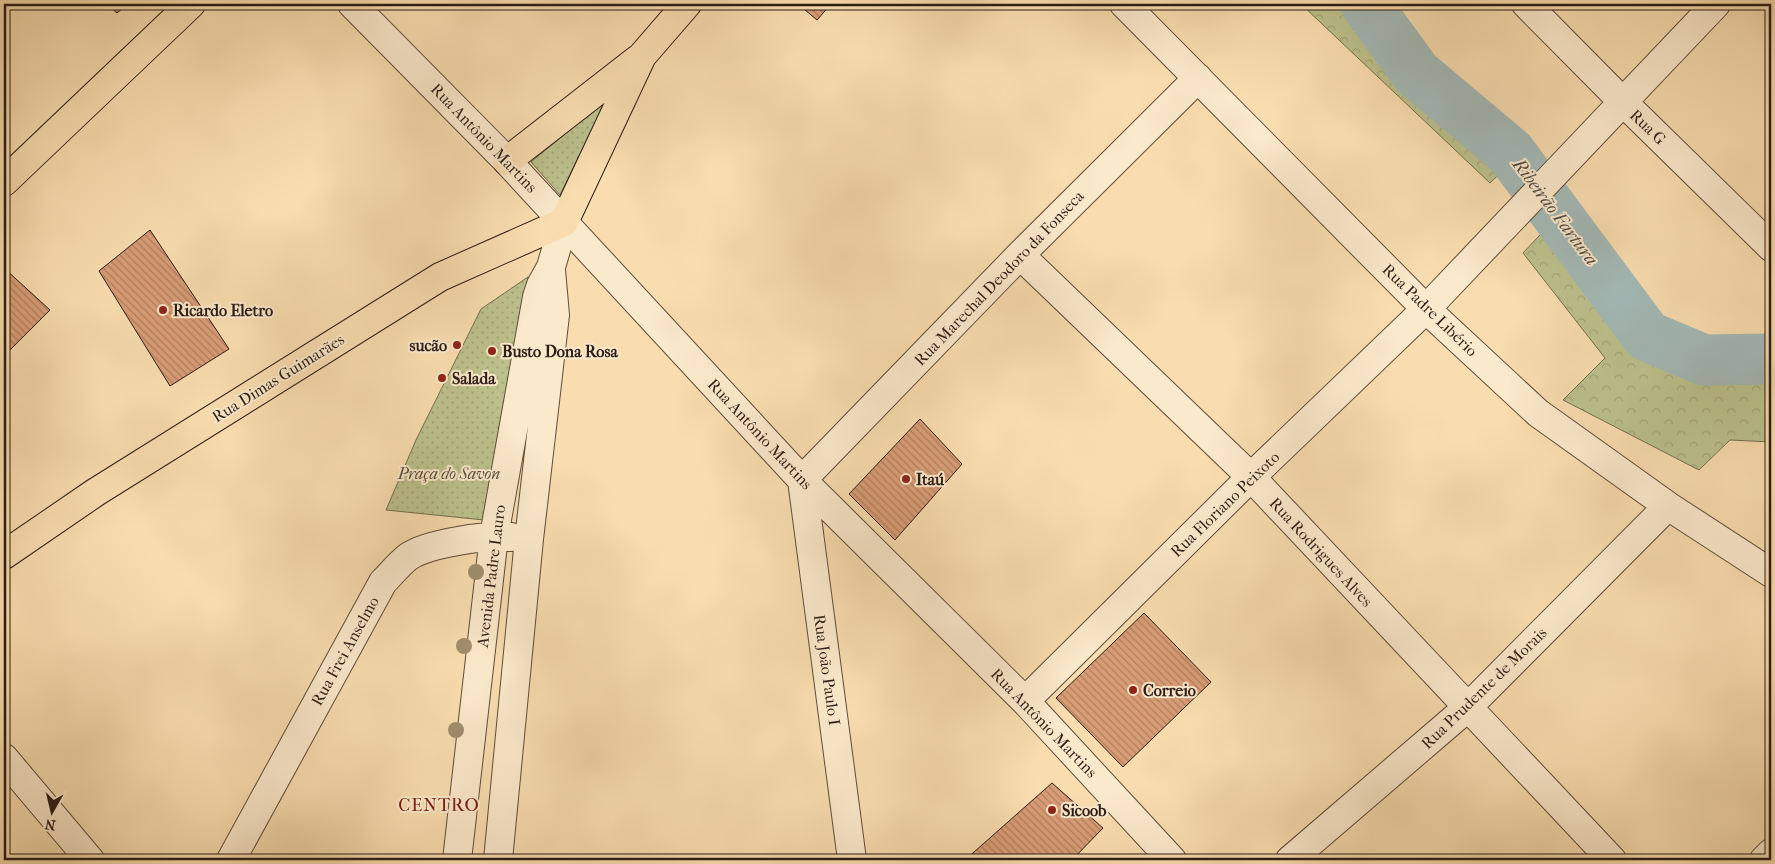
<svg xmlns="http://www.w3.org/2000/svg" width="1775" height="864" font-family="'IM FELL French Canon',serif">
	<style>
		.forest { fill: url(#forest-crowns); stroke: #746e51 }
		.park { fill: url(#park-dots); stroke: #746e51 }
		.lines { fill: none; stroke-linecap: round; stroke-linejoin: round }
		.river { stroke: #a3b9b6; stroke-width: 51 }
		.building { fill: url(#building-back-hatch); stroke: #2b1c16 }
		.minor-casing { stroke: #5e4c3c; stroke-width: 30 }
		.major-casing { stroke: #2b1c16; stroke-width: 30 }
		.minor { stroke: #fbe9cb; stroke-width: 28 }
		.major { stroke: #f9ddaf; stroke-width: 28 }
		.tree { fill: #9f8e6e }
		.poi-dot { fill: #8f2418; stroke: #fbe9cb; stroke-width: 2 }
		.labels { text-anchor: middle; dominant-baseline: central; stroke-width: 4; stroke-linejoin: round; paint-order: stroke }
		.street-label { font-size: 16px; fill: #2b1c16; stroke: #fbe9cb }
		.poi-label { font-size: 16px; font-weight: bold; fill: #2b1c16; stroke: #fbe9cb; text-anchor: start }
		.park-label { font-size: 16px; font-style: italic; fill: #564e39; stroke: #fbe9cb }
		.water-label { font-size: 18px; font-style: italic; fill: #4f4b46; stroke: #fbe9cb }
		.neighbourhood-label { font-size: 18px; letter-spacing: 1px; fill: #7a1f14; stroke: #fbe9cb }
	</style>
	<defs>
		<pattern id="forest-crowns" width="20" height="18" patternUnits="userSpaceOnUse" patternTransform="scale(1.25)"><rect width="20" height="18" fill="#bcc18c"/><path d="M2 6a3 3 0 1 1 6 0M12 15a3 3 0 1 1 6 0" fill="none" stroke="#a2a578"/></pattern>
		<pattern id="park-dots" width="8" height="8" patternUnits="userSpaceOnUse" patternTransform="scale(1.25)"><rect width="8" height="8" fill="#bcc18c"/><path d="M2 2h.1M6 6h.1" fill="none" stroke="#a2a578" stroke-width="1.8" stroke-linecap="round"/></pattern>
		<pattern id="building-back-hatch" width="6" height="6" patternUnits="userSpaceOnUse" patternTransform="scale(1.25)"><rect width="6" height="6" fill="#d99d75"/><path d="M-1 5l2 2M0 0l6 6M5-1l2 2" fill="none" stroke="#b07f5f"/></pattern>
	</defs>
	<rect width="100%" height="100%" fill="#f9ddaf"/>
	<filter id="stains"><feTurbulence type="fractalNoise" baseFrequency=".004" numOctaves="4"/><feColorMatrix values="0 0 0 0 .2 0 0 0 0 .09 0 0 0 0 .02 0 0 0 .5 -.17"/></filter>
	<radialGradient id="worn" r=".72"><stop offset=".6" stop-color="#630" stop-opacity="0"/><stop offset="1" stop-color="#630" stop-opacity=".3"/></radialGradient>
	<path class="forest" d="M 1301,4 L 1385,4 L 1428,55 L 1532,142 L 1490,183 Z
		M 1571,202 L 1635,307 L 1698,348 L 1771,346 L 1771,442 L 1730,440 L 1699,470 L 1563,400 L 1605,358 L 1523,253 Z"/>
	<path class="park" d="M 606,100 L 560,195 L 531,162 Z
		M 528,277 L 484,520 L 386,510 L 416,440 L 481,309 Z"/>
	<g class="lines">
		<path class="river" d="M 1366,4 L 1416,73 L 1510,152 L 1647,336 L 1704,360 L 1771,359"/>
	</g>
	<path class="building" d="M 107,4 L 128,4 L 117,13 Z
		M 798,4 L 831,4 L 817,20 Z
		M 150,230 L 229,349 L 170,386 L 99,271 Z
		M 4,268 L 50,310 L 4,356 Z
		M 920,419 L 962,464 L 895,540 L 849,494 Z
		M 1144,613 L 1211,682 L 1123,767 L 1056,698 Z
		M 1052,783 L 1103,828 L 1072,860 L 965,860 Z"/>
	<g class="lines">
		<g class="minor-casing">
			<path id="minor" d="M 352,4 L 507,161 L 802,480 L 1025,701 L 1172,860
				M 1124,4 L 1426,309 L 1538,413 L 1668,506 L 1771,573
				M 1526,4 L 1623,102 L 1771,247
				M 1020,255 L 1251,477 L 1612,860
				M 1025,701 L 1251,477 L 1426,309 L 1716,4
				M 4,758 L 90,860
				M 231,860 L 383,582 C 391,574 399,564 408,557 C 428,543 487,535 511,537
				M 457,860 L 494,536 L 537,297 L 541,285 L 551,267 L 564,222
				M 498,860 L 529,539 L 555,315 L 551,270
				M 852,860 L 802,480 L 1020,255 L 1198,78
				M 1290,860 L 1467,708 L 1668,506
				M 1764,860 L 1771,853"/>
		</g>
		<g class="major-casing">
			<path id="major" d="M 507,161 L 638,59
				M 4,182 L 191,4
				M 4,555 L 96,492 L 440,277 L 564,222 L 642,56 L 687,4"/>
		</g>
		<use href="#minor" class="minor"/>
		<use href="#major" class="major"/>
	</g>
	<g class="tree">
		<circle cx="476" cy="572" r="8"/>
		<circle cx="464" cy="646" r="8"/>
		<circle cx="456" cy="730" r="8"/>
	</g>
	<g class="poi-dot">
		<circle cx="163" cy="310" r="5"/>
		<circle cx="457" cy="345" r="5"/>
		<circle cx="492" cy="351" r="5"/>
		<circle cx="442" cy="378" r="5"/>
		<circle cx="906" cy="479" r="5"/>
		<circle cx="1133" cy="690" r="5"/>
		<circle cx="1052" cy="810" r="5"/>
	</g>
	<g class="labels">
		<g class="street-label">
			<text transform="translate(1648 127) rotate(44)">Rua G</text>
			<text transform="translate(484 138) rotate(46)">Rua Antônio Martins</text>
			<text transform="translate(999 278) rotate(-46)">Rua Marechal Deodoro da Fonseca</text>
			<text transform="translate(1430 310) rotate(44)">Rua Padre Libério</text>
			<text transform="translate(278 378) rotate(-32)">Rua Dimas Guimarães</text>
			<text transform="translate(760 434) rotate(47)">Rua Antônio Martins</text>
			<text transform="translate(1225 504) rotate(-44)">Rua Floriano Peixoto</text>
			<text transform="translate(1321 552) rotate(47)">Rua Rodrigues Alves</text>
			<text transform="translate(491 576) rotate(-83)">Avenida Padre Lauro</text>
			<text transform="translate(345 651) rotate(-61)">Rua Frei Anselmo</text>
			<text transform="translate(827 670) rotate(82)">Rua João Paulo I</text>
			<text transform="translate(1484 688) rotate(-44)">Rua Prudente de Morais</text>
			<text transform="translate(1044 723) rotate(46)">Rua Antônio Martins</text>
		</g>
		<g class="poi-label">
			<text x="173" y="310">Ricardo Eletro</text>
			<text x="447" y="345" text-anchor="end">sucão</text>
			<text x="502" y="351">Busto Dona Rosa</text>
			<text x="452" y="378">Salada</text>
			<text x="916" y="479">Itaú</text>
			<text x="1143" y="690">Correio</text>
			<text x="1062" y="810">Sicoob</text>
		</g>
		<g class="park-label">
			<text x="449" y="473">Praça do Savon</text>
		</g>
		<g class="water-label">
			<text transform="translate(1555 212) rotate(53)">Ribeirão Fartura</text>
		</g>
		<g class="neighbourhood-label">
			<text x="439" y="805">CENTRO</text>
		</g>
	</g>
	<rect width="1775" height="864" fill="none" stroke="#f9ddaf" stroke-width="20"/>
	<rect x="5" y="5" width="1765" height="854" fill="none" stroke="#2b1c16" stroke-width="2.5"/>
	<rect x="10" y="10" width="1755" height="844" fill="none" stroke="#2b1c16"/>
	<g transform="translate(52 812) rotate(188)" stroke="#fbe9cb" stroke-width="4" paint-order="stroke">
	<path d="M0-4L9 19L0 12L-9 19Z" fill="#2b1c16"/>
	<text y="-8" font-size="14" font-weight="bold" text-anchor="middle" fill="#2b1c16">N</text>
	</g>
	<rect width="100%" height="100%" filter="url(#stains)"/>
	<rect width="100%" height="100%" fill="url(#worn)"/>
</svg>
